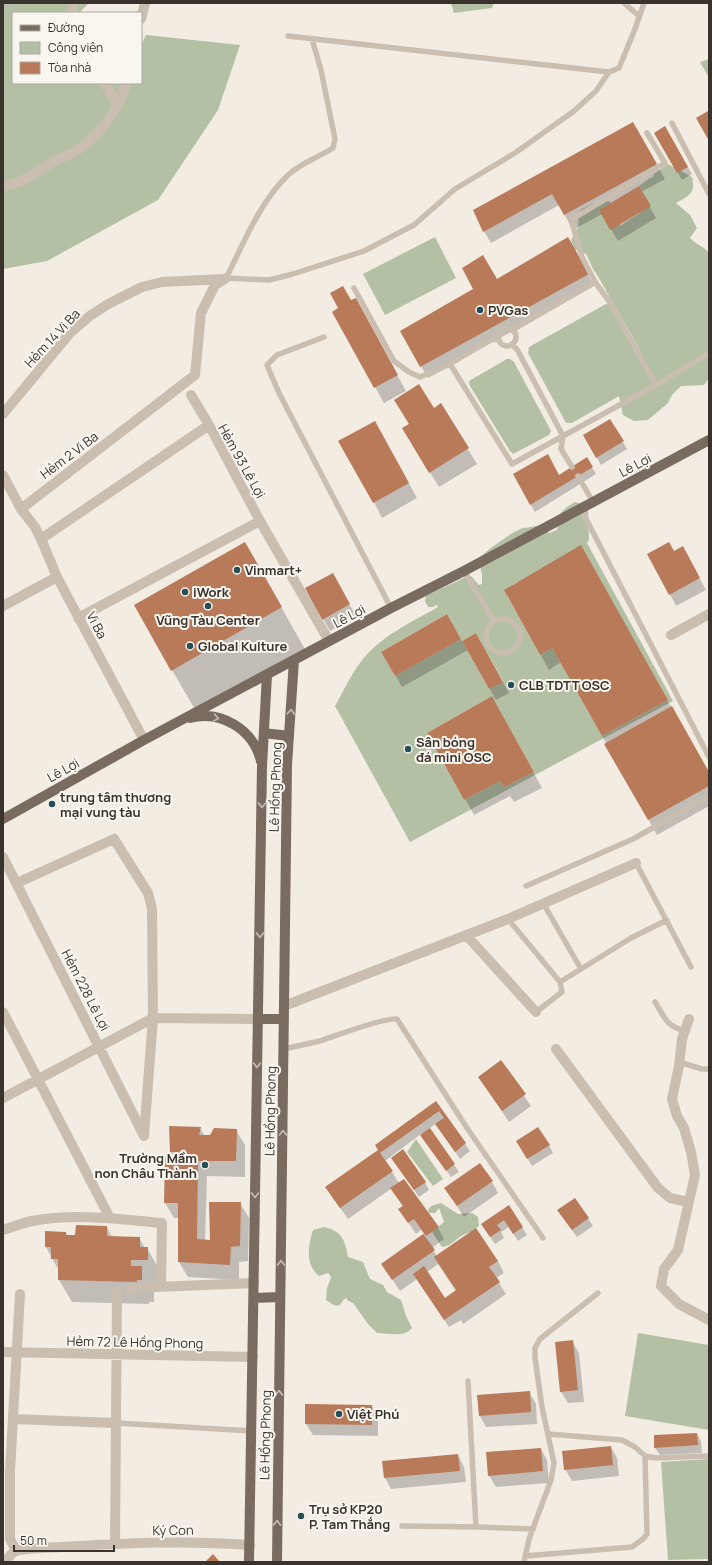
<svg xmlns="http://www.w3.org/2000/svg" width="712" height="1565" font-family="Manrope,sans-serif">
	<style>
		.green { fill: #b4c0a4; fill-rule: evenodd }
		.shadow { fill: #0003; fill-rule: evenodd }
		.building { fill: #b97a59 }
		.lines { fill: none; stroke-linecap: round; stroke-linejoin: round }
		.service { stroke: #c9beb0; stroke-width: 5.5 }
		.minor { stroke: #c9beb0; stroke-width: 10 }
		.primary { stroke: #796b60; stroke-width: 10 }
		.oneway { stroke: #c6beb6 }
		.poi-dot { fill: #264e56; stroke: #f9f6ef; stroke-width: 1.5 }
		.labels { text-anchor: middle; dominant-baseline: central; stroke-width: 4; stroke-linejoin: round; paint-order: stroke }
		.poi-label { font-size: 13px; font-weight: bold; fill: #39322d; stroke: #f9f6ef; text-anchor: start }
		.street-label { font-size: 13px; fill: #39322d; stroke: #f9f6ef }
	</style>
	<rect width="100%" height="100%" fill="#f2ece3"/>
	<path class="green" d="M 3,3 L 89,3 L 79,13 L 13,13 L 13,83 L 117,83 L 124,86 L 125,83 L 141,83 L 141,46 L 146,35 L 240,45 L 218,110 L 158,200 L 47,261 L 3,269 Z
		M 451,3 L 494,3 L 492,8 L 454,13 Z
		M 709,59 L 709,78 L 700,62 Z
		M 668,164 L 692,177 C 696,193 689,196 676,203 L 690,215 L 697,228 L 690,238 C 696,245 704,246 709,253 L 709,378 L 704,385 L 681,386 L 672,395 L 668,403 L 648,420 L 634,421 L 623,415 L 619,396 L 572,423 L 566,423 L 528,353 L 529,347 L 606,304 L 609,305 L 641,352 L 596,273 L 594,271 L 586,254 L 574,249 L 571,240 L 578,228 L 579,212 L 582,209 L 596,202 L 609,201 L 621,217 L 620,226 L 650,206 L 639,186 L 650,178 L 652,178 L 654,174 Z
		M 435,237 L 456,278 L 385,315 L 363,274 Z
		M 507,359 L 510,359 L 514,362 L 551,431 L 549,435 L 513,454 L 510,451 L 470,386 L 469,381 Z
		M 575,502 L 583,504 L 588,510 L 589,540 L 587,543 L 673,701 L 410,842 L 335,706 C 343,692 350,676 360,663 C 379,637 410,623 438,607 L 436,605 L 433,607 L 428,607 L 425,601 L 426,596 L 466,577 L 471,576 L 479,585 L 482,584 L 482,574 L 478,559 C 486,551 513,531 523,528 C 530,527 535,527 542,524 L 549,533 L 557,530 C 559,513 560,511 575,502 ZM 582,548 L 668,700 L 602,736 L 552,648 L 540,655 L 507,596 L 512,594 L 512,585 ZM 447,614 L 461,639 L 395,676 L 381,652 ZM 476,633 L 503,681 L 489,689 L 462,641 ZM 492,696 L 534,772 L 504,787 L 500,781 L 464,800 L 427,733 Z
		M 416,1139 L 443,1179 L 433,1186 L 407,1152 Z
		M 441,1203 L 458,1214 L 472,1213 L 478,1217 L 479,1226 L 472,1232 C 459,1233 454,1246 442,1247 L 432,1232 L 444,1222 L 439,1208 L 435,1213 L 429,1213 L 428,1210 L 431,1206 Z
		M 324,1227 C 342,1231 345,1240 348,1257 L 363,1262 L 370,1279 L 383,1285 L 387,1292 L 401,1300 L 406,1316 L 412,1328 C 405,1338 388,1333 377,1333 L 368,1324 L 353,1303 L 347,1300 L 347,1298 L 344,1299 L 340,1305 C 334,1307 331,1303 326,1300 L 327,1288 L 331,1278 L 330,1275 L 328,1273 L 319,1276 C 305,1265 308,1246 313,1230 Z
		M 638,1333 L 709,1345 L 709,1430 L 625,1416 Z
		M 709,1459 L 709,1559 L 668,1560 L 661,1462 Z"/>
	<path class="shadow" d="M 633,123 L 665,179 L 641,192 L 656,218 L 618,241 L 602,214 L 573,230 L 559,205 L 491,243 L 484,231 Z
		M 665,128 L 692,174 L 682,180 L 655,133 Z
		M 568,239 L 594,286 L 428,378 L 401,331 L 497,281 Z
		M 351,302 L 364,315 L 406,391 L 384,403 L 333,312 Z
		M 441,405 L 477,464 L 439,487 L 412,443 L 410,425 Z
		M 610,420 L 627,449 L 601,465 L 584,436 Z
		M 383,437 L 417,498 L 382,518 L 374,502 Z
		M 587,459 L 596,474 L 535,512 L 514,475 L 559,476 Z
		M 245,543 L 306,651 L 197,713 L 135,606 Z
		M 580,546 L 709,774 L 709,806 L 657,835 L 561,662 L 549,670 L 505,590 Z
		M 674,552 L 689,559 L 706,590 L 676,606 L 670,594 Z
		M 332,574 L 356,616 L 330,631 L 306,589 Z
		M 447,615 L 462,642 L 476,635 L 509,693 L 496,700 L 468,650 L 402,687 L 382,652 Z
		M 500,712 L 542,788 L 514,802 L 510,796 L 474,815 L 429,733 Z
		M 501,1062 L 531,1106 L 509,1122 L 479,1077 Z
		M 436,1102 L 470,1151 L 460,1159 L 436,1123 L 429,1129 L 459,1172 L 451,1177 L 421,1134 L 385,1161 L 399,1183 L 438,1228 L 444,1239 L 432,1248 L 437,1256 L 498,1261 L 504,1273 L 496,1278 L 506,1294 L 463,1324 L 461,1320 L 449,1327 L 417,1279 L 400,1291 L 382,1264 L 424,1234 L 421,1230 L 416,1234 L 399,1209 L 403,1207 L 392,1188 L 348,1219 L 333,1198 L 379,1150 ZM 438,1264 L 456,1291 L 445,1299 L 427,1272 Z
		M 200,1128 L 205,1136 L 211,1136 L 236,1130 L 245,1145 L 245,1177 L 207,1176 L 205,1241 L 211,1242 L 240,1203 L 249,1218 L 248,1261 L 239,1262 L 239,1280 L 188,1277 L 179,1262 L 179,1218 L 174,1218 L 165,1203 L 174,1158 L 171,1152 Z
		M 549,1145 L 553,1153 L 532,1166 L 522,1149 Z
		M 392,1158 L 425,1182 L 429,1190 L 419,1197 Z
		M 492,1182 L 498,1193 L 464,1217 L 445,1188 Z
		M 575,1199 L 593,1226 L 577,1237 L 563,1218 Z
		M 509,1207 L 527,1235 L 518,1241 L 509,1227 L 501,1232 L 504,1238 L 495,1244 L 487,1232 Z
		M 107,1227 L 112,1237 L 139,1238 L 145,1248 L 147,1248 L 160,1271 L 160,1282 L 150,1282 L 154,1290 L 154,1302 L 149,1302 L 149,1304 L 72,1302 L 59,1280 L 59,1271 L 46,1247 L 66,1233 L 68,1236 L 76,1236 Z
		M 572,1341 L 579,1353 L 584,1402 L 568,1403 L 561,1392 L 556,1343 Z
		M 529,1392 L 536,1404 L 537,1424 L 486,1427 L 480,1416 Z
		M 372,1406 L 378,1418 L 378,1436 L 313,1435 L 306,1424 Z
		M 697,1434 L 701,1441 L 702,1453 L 660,1455 L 655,1448 Z
		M 611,1447 L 617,1458 L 619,1476 L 572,1481 L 565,1469 Z
		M 541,1449 L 547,1460 L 549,1483 L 496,1487 L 489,1475 Z
		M 458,1455 L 464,1467 L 466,1482 L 391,1489 L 385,1478 Z"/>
	<path class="building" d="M 708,111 L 709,113 L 709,141 L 696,118 Z
		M 633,122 L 657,164 L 564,215 L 552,194 L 483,232 L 473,210 Z
		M 665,126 L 688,167 L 677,173 L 654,133 Z
		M 639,186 L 651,206 L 610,230 L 599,210 Z
		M 568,237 L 589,274 L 420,367 L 400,331 L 473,289 L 462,268 L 483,255 L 497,279 Z
		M 343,286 L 351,300 L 356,298 L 398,375 L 374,388 L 332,312 L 338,308 L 330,293 Z
		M 419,384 L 434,408 L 441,403 L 469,448 L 429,473 L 402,428 L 409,424 L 394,400 Z
		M 610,419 L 624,441 L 596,458 L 583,435 Z
		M 375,421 L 409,483 L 373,503 L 338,441 Z
		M 548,454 L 559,475 L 587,457 L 593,467 L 530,505 L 513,474 Z
		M 245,542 L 282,607 L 171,671 L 134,605 Z
		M 669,542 L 674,551 L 683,546 L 700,578 L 669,595 L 647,554 Z
		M 581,545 L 668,700 L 602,736 L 552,648 L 540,655 L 504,590 Z
		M 333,573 L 350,604 L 322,620 L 305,588 Z
		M 447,614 L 461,639 L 395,676 L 381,652 Z
		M 476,633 L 503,682 L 489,689 L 462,641 Z
		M 492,696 L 534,772 L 504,787 L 500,781 L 464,800 L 427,733 Z
		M 672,706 L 709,772 L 709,786 L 648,820 L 604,744 Z
		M 501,1060 L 526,1094 L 502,1111 L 478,1077 Z
		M 436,1101 L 466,1143 L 455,1152 L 435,1124 L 444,1118 L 439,1111 L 380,1153 L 393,1171 L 340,1208 L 325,1187 L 378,1150 L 375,1145 Z
		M 169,1126 L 201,1127 L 199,1135 L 210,1135 L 214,1128 L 237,1129 L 236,1161 L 198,1161 L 197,1239 L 210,1240 L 209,1202 L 241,1202 L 240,1246 L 231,1247 L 230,1265 L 178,1262 L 178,1203 L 164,1203 L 165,1157 L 177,1157 L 177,1152 L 170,1152 Z
		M 538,1127 L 550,1145 L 527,1159 L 516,1141 Z
		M 430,1128 L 455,1164 L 446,1171 L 420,1135 Z
		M 403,1149 L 426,1182 L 414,1190 L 391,1158 Z
		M 480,1163 L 493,1181 L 457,1206 L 444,1188 Z
		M 404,1179 L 439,1227 L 426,1236 L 414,1219 L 408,1223 L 398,1209 L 403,1206 L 390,1188 Z
		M 575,1198 L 589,1218 L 572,1230 L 557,1210 Z
		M 509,1205 L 523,1227 L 513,1234 L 504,1220 L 497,1225 L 501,1230 L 490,1237 L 481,1224 Z
		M 76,1225 L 107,1226 L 107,1236 L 140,1237 L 140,1247 L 148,1247 L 148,1260 L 131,1260 L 131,1266 L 142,1266 L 142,1280 L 137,1280 L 137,1282 L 58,1280 L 58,1259 L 51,1259 L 51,1247 L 45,1247 L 45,1231 L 66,1232 L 66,1235 L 75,1235 Z
		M 476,1228 L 498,1261 L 489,1267 L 500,1282 L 444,1320 L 413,1274 L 424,1266 L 445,1298 L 456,1290 L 434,1257 Z
		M 423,1234 L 435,1250 L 392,1280 L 381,1264 Z
		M 573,1340 L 578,1390 L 560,1392 L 555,1342 Z
		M 530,1391 L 531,1412 L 479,1416 L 477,1395 Z
		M 305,1404 L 372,1405 L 372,1425 L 305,1424 Z
		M 697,1433 L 698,1445 L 654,1448 L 654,1435 Z
		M 611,1446 L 613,1465 L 564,1470 L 562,1451 Z
		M 541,1448 L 543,1471 L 488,1476 L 486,1452 Z
		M 458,1454 L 460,1471 L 384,1478 L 382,1461 Z
		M 213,1554 L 220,1562 L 205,1562 Z"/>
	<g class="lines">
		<path class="service" d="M 624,3 L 639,16
			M 288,36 L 609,72 L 619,68 L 635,29 L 644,3
			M 312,39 L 321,70 L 335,139 L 333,148 C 319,157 301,163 288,175 C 259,203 244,243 226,278 L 269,280 L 293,274 L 364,251 L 414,225 L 455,189 L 515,153 L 574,111 L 596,91 L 609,72
			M 672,123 L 709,194
			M 595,282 L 609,301 L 656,385
			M 354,288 L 394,361 L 409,372 L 420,377 L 450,364 L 490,340 L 499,339
			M498 337a9 9 0 1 1 18 0a9 9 0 1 1-18 0Z
			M 512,330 L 595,282 L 582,257 L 571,220 L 665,163 L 647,133
			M 324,337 L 277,355 L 267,365 L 279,393 L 391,608
			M 512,344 L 518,351 L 563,436 L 561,449 L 572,467
			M 450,364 L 512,464 L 656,385 L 709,353
			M 578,476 L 593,502
			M 581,509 L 709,757
			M 464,571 L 494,621
			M486 636a17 17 0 1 1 34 0a17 17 0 1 1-34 0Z
			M 636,863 L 691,967
			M 526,886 L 633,839 L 709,796
			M 543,903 L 581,969
			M 508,919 L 560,982 L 562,992 L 536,1012
			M 560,982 L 631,938 L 667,920
			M 655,1002 C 665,1018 666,1026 685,1031
			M 284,1049 C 296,1046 308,1044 320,1041 C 335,1036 385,1017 397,1019 L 467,1128 L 543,1238
			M 679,1062 L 702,1069 L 709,1069
			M 468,1381 L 476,1527
			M 116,1423 L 252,1431
			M 548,1434 L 622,1440 L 635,1447 L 645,1456 L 657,1458 L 709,1456
			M 402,1526 L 479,1527 L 533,1529
			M 525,1556 L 632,1547 L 643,1539 L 647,1534 L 645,1456
			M 524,1562 L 529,1539 L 551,1480 L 554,1463 L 542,1407 L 535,1358 L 535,1348 L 540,1339 L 598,1293"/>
		<path class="minor" d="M 72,13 L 73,8 L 72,3
			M 141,19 L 145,3
			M 105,83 L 117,105
			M 3,186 C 21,184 34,174 49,164 C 61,157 74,154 84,145 C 103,129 120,107 126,83
			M 191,395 L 209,425 L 260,521 L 329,641
			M 3,414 L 70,333 L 91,315 L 110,303 L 142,287 L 162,282 L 224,279
			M 3,475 L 21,509 L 35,527 L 41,539 L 57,577 L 144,740
			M 21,509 L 195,375 L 201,313 L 215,285 L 226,278
			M 41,539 L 209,425
			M 3,606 L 57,577
			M 78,618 L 260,521
			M 671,635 L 709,614
			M 3,857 L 144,1136
			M 17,883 L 114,839 L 148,893 L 152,909 L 153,1018 L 144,1136
			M 466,935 L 536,1012
			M 284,1006 L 508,919 L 636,863
			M 3,1012 L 110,1218
			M 689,1019 L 682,1039 L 679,1066 L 672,1099 L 677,1116 L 684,1128 L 691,1152 L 695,1175 L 678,1250 L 664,1269 L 661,1286 L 679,1304 L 709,1320
			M 556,1049 L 658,1188 L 670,1198 L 688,1202
			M 3,1098 L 153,1018 L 258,1019
			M 3,1230 C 13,1227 22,1223 32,1221 C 75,1213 119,1219 162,1223 L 161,1287
			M 131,1288 L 254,1283
			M 3,1352 L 253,1357
			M 13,1419 L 116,1423
			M 115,1544 L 117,1291
			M 16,1551 L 10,1539 L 10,1471 L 20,1294
			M 6,1562 C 8,1558 11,1553 16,1551 C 23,1548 52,1548 61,1547 C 124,1543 187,1540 250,1545"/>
		<path class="primary" d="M 190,718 C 221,710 253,729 261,761
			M 264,733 L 289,736
			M 3,819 L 144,740 L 391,608 L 464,571 L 709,440
			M 258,1019 L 284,1019
			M 254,1298 L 280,1297
			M 249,1562 L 262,766 L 267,675
			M 277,1562 L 287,765 L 294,660"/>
	</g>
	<defs><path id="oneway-chevron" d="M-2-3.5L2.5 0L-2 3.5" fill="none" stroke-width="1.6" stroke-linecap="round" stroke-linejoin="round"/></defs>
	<g class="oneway">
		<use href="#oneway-chevron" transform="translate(291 712) rotate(-87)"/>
		<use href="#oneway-chevron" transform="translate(216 718) rotate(10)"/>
		<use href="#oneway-chevron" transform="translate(262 805) rotate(91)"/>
		<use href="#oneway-chevron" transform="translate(260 935) rotate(91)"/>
		<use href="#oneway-chevron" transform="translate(257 1065) rotate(91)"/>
		<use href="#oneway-chevron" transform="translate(283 1133) rotate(-89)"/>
		<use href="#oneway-chevron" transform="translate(255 1195) rotate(91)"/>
		<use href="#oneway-chevron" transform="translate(281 1263) rotate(-89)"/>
		<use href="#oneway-chevron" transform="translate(279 1393) rotate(-89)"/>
		<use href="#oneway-chevron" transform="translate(277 1523) rotate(-89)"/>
	</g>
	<g class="poi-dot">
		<circle cx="480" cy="310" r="4"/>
		<circle cx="237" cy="570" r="4"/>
		<circle cx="185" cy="592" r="4"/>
		<circle cx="208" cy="606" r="4"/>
		<circle cx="190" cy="646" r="4"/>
		<circle cx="511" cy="685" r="4"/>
		<circle cx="408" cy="749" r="4"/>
		<circle cx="52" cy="804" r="4"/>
		<circle cx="205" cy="1165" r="4"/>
		<circle cx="339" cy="1414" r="4"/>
		<circle cx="301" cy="1516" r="4"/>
	</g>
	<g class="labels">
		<g class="poi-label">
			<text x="488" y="310">PVGas</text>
			<text x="245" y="570">Vinmart+</text>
			<text x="193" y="592">iWork</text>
			<text x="208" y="620" text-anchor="middle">Vũng Tàu Center</text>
			<text x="198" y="646">Global Kulture</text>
			<text x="519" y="685">CLB TDTT OSC</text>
			<text x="416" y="742">Sân bóng<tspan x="416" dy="15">đá mini OSC</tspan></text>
			<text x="60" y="797">trung tâm thương<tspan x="60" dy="15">mại vung tàu</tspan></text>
			<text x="197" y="1158" text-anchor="end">Trường Mầm<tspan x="197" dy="15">non Châu Thành</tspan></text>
			<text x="347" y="1414">Việt Phú</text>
			<text x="309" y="1509">Trụ sở KP20<tspan x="309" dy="15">P. Tam Thắng</tspan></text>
		</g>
		<g class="street-label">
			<text transform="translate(52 338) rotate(-47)">Hẻm 14 Vi Ba</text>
			<text transform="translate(69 455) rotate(-37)">Hẻm 2 Vi Ba</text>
			<text transform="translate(242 461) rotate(61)">Hẻm 93 Lê Lợi</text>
			<text transform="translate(635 465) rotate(-28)">Lê Lợi</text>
			<text transform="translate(349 616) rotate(-28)">Lê Lợi</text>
			<text transform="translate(97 625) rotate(62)">Vi Ba</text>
			<text transform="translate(63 770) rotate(-29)">Lê Lợi</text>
			<text transform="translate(275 787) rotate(-88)">Lê Hồng Phong</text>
			<text transform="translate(86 990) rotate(63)">Hẻm 228 Lê Lợi</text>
			<text transform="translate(270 1111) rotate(-89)">Lê Hồng Phong</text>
			<text transform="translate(135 1342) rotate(1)">Hẻm 72 Lê Hồng Phong</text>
			<text transform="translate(265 1435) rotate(-89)">Lê Hồng Phong</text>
			<text transform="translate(173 1530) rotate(-1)">Ký Con</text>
		</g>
	</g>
	<rect width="712" height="1565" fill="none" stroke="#39322d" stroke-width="8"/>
	<rect x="12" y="12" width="130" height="72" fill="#f9f6ef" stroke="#aca8a1"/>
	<rect x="20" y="25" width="20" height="6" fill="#796b60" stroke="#aca8a1"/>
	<text x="48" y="32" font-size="12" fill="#39322d">Đường</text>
	<rect x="20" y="42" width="20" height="12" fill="#b4c0a4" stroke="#aca8a1"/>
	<text x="48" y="52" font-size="12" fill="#39322d">Công viên</text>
	<rect x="20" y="62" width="20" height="12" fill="#b97a59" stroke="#aca8a1"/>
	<text x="48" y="72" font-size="12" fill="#39322d">Tòa nhà</text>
	<path d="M14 1545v6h100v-6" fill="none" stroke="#39322d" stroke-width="2"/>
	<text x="20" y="1545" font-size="12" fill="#39322d" stroke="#f9f6ef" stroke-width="3" paint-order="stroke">50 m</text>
</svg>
